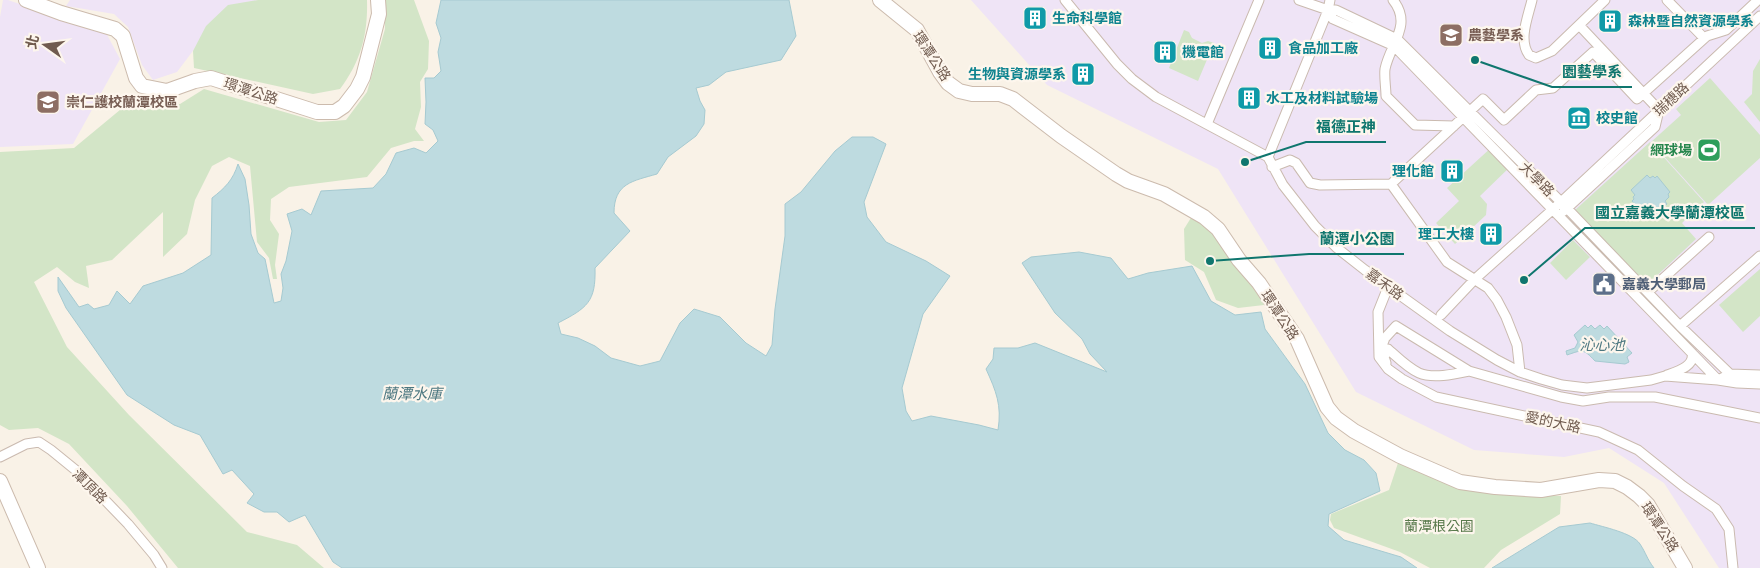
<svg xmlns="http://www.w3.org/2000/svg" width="1760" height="568" font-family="'Roboto Condensed','Noto Sans TC',sans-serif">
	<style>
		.education { fill: #efe4f6 }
		.green { fill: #d3e5c7 }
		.water { fill: #bedbe0; stroke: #a6cad1 }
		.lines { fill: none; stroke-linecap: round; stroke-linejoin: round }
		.street-casing { stroke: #cabaaf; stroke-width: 11 }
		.secondary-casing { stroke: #ccbbad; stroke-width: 16 }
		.street { stroke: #fff; stroke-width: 9 }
		.secondary { stroke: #fff; stroke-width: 14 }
		.labels { text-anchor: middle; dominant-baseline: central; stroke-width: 4.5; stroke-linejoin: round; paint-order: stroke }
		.culture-label { font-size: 14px; font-weight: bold; fill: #0d838f; stroke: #fdf6ed; text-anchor: start }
		.education-label { font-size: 14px; font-weight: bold; fill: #785e54; stroke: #fdf6ed; text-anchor: start }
		.street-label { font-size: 14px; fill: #705b4f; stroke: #fdf6ed }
		.leisure-label { font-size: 14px; font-weight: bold; fill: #27864d; stroke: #fdf6ed; text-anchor: end }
		.service-label { font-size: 14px; font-weight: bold; fill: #4e5e75; stroke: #fdf6ed; text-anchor: start }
		.park-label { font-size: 14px; fill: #597a4c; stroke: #fdf6ed }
		.water-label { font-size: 15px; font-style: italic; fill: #4c7780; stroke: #fdf6ed }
		.leader { fill: none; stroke: #0f766e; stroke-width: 2 }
		.callout-dot { fill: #0f766e; stroke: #fdf6ed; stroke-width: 2 }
		.callout-label { font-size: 15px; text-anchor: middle; font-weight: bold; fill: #0f766e; stroke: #fdf6ed; stroke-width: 4.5; stroke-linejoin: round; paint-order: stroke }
	</style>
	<rect width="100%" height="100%" fill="#f9f2e7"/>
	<path class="education" d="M 3,0 L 8,0 L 63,19 L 105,31 L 120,59 L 73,144 L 0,147 L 0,17 Z
		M 70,0 L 259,0 L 223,11 L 177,72 L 153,80 L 142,65 L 128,27 L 114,14 L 66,6 Z
		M 971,0 L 1760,0 L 1760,568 L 1719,568 L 1664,483 L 1609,448 L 1564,457 L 1474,450 L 1356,392 L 1218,169 L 1047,85 Z"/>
	<path class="green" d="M 258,0 L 367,0 C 368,34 361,61 340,89 L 313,94 L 194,68 L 193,51 L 206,26 L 228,5 Z
		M 385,0 L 414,0 L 429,41 L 428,69 L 420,82 L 421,107 L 415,129 L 424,141 L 414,141 L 391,148 L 367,177 L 289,187 L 271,199 L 270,220 L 279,234 L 275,265 L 277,279 L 273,279 L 269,258 L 257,242 L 250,166 L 229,157 L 212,166 L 195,200 L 187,234 L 163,257 L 163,212 L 112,260 L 86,266 L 89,288 L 75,282 L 57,267 L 34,282 L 67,347 L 129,415 L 247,532 L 297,545 L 324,568 L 178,568 L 127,506 L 69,444 L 38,428 L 9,430 L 0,425 L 0,152 L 74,148 L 132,100 L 180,104 L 204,89 L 319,122 L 346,120 L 367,92 L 385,29 Z
		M 1184,30 L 1189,32 L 1192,38 L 1202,43 L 1208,41 L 1214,43 L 1198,81 L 1169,68 Z
		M 1760,59 L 1760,122 L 1744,102 L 1752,94 L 1753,71 Z
		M 1710,78 L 1760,135 L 1760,158 L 1708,205 L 1651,142 L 1681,115 L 1676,109 Z
		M 1650,142 L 1704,202 L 1682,223 L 1696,239 L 1647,285 L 1575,210 Z
		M 1493,146 L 1512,165 L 1480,196 L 1487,204 L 1486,215 L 1455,244 L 1436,223 L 1459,201 L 1447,188 Z
		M 1194,213 L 1214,231 L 1259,289 L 1264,305 L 1238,308 L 1216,300 L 1204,272 L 1185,260 L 1184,229 Z
		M 1573,240 L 1590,257 L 1566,280 L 1550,263 Z
		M 1760,269 L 1760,316 L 1743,332 L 1719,305 Z
		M 1398,463 L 1457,488 L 1490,493 L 1561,496 L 1560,514 L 1501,550 L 1484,568 L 1430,568 L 1400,552 L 1334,528 L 1330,520 L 1331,514 L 1389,490 Z"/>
	<path class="water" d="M 441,0 L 789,0 L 796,36 L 781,60 L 726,72 L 709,85 L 696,88 L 700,101 L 705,110 L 704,124 L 696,136 L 668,157 L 657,174 C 633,181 614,183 614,213 L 630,231 L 595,268 C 596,302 587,308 558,323 L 561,334 L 578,338 L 595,346 L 611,358 L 640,366 L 660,361 L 680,323 L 694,309 L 720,317 L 746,343 L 766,356 L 772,345 L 775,309 L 785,236 L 785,204 L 801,192 L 835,151 L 852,137 L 873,137 L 886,144 L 864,202 L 867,217 L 886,242 L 926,261 L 950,276 L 923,314 L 902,388 L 906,411 L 912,421 L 931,416 L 979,425 L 998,430 C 1002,405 996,391 986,369 L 993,359 L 994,348 L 1018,348 L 1035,343 L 1107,372 L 1090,354 L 1082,339 L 1055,313 L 1022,263 L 1031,257 L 1079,252 L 1111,258 L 1128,279 L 1148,273 L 1192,266 L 1211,301 L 1235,315 L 1261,312 L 1265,329 L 1305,384 L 1328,433 L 1345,450 L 1364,460 L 1376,473 L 1380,491 L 1329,514 L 1328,526 L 1344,540 L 1401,557 L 1417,568 L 342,568 L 333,562 L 305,515 L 289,522 L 277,512 L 264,512 L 247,503 L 254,494 L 232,470 L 223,474 L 200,435 L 174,425 L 127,395 L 66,308 L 58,291 L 58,277 L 79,307 L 88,304 L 94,309 L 109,305 L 117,291 L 130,304 L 143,286 L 183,273 L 211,255 L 212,198 C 225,188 233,180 238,164 L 245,179 L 249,205 L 251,234 L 258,253 L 265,259 L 274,303 L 281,301 L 283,288 L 281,274 L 286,261 L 292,231 L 287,214 L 302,209 L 311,215 L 321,191 L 373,188 L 386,174 L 396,153 L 414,148 L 426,153 L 438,141 L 433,130 L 425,124 L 426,102 L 425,78 L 434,78 L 441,71 L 438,52 L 441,38 L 436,23 Z
		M 1647,175 L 1650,178 L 1653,176 L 1655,178 L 1657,176 L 1670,192 L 1668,194 L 1669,197 L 1665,201 L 1667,204 L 1654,216 L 1646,206 L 1640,211 L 1632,201 L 1634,199 L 1633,197 L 1635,195 L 1631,190 Z
		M 1585,325 L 1588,328 L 1591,325 L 1595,329 L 1600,325 L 1604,329 L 1607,326 L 1632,353 L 1627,357 L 1629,362 L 1625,364 L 1595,361 C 1583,348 1582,350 1567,355 L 1566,351 L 1575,348 L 1578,342 L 1574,335 Z
		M 1590,523 C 1603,527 1633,533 1640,544 C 1646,553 1647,559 1654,568 L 1492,568 L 1559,527 Z"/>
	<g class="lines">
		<g class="street-casing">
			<path id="street" d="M 1065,0 L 1117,64 L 1132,79 L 1156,97 L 1268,157 L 1283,185 L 1315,226 L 1337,248 L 1365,270 L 1450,331 L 1497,360 L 1520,372 L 1541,379 L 1562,385 L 1587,388 L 1651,380 L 1665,376 L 1718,380 L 1730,374
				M 1299,0 L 1328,10 L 1336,10 L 1397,39 L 1561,202 L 1680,326 L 1730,374 L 1760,375
				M 1393,0 C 1413,25 1390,44 1385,69 C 1384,77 1386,88 1386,96 L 1415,125 L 1454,126
				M 1532,0 C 1528,17 1518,40 1529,55 L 1536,58 L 1552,51 L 1605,0
				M 1667,0 L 1704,38
				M 1328,10 L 1333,19 L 1394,46 L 1718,380 L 1737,383 L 1760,384
				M 1207,124 L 1259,0
				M 1268,157 L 1328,10 L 1330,0
				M 1272,167 L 1290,160 L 1296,163 L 1310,183 L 1320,185 L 1391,184
				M 1564,211 L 1655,127 L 1659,110 L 1579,25
				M 1388,287 L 1378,312 L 1379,357 L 1388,369 L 1402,379 L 1436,397 L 1599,432 L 1638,450 L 1683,486 L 1716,509 L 1729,529 L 1733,568
				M 1648,292 L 1709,237
				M 1441,315 L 1475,279 L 1561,202 L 1760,16
				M 1680,326 L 1760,256
				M 1380,351 L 1385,338 L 1396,326 L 1469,371 L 1561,397 L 1583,401 L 1609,397 L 1655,397 L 1760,418
				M 1386,363 L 1384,357 L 1388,349 C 1397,357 1408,368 1419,373 C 1433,379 1455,374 1469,371
				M 1520,372 L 1517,345 L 1506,317 L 1497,300 L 1488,288 L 1447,262 L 1391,184 L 1483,99 L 1504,120 L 1536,90 L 1553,88 L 1593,52 L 1637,99 L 1707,36 L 1726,30 L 1758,0
				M 1667,375 C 1678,371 1695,366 1692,353
				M 0,457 L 26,444 L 39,442 L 51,450 L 78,472 L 128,524 L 154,555 L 162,568"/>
		</g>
		<g class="secondary-casing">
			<path id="secondary" d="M 26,0 L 61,13 L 115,29 L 123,36 L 136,78 L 142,86 L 167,91 L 195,81 L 211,78 L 317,112 L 335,112 L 344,106 L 357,89 L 363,77 L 379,14 L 378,0
				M 880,0 L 917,30 L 940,72 L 948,83 L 959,91 L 972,94 L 1000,94 L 1013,99 L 1061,136 L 1116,174 L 1128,181 L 1164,194 L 1204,217 L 1218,229 L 1239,260 L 1259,283 L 1297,339 L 1327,407 L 1336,418 L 1354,431 L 1400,456 L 1460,482 L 1495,487 L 1541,490 L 1599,480 L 1615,481 L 1627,487 L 1639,496 L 1648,505 L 1685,568
				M 0,481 L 38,568"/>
		</g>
		<use href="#street" class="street"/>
		<use href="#secondary" class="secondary"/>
	</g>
	<defs>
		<g id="building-square" transform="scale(1.25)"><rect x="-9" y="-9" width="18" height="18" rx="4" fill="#0f9aa8" stroke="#fdf6ed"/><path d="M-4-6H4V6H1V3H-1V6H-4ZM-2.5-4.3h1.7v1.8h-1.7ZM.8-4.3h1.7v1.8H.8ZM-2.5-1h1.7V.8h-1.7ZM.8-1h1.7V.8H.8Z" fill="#fff"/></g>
		<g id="university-square" transform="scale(1.25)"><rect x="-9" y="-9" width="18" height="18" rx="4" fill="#8d6e63" stroke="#fdf6ed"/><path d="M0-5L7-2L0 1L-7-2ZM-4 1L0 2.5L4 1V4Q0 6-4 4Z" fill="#fff"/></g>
		<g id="museum-square" transform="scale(1.25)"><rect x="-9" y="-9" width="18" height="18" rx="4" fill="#0f9aa8" stroke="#fdf6ed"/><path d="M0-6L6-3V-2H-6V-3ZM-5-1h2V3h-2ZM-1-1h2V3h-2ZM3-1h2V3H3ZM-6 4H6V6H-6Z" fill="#fff"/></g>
		<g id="stadium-square" transform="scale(1.25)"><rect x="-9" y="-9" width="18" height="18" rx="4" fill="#2e9e5b" stroke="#fdf6ed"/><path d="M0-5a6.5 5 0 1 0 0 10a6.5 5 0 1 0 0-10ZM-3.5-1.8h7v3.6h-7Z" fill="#fff"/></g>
		<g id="civic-square" transform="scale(1.25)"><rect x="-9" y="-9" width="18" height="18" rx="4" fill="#5c6f8a" stroke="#fdf6ed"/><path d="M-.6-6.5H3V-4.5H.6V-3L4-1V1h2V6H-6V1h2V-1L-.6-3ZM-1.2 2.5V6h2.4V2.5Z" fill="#fff"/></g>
	</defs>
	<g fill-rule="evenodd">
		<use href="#building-square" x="1035" y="18"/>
		<use href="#building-square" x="1610" y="21"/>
		<use href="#university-square" x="1451" y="35"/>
		<use href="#building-square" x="1270" y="48"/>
		<use href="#building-square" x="1165" y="52"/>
		<use href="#building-square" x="1083" y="74"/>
		<use href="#building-square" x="1249" y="98"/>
		<use href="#university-square" x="48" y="102"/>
		<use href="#museum-square" x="1579" y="118"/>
		<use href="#stadium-square" x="1709" y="150"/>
		<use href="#building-square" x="1452" y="171"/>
		<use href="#building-square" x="1491" y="234"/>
		<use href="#civic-square" x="1604" y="284"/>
	</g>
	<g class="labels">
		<g class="culture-label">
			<text x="1052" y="18">生命科學館</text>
			<text x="1628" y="21">森林暨自然資源學系</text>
			<text x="1288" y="48">食品加工廠</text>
			<text x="1182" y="52">機電館</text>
			<text x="1066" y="74" text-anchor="end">生物與資源學系</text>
			<text x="1266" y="98">水工及材料試驗場</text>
			<text x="1596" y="118">校史館</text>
			<text x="1434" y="171" text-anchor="end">理化館</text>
			<text x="1474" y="234" text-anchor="end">理工大樓</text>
		</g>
		<g class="education-label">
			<text x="1468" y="35">農藝學系</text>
			<text x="66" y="102">崇仁護校蘭潭校區</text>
		</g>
		<g class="street-label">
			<text transform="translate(932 56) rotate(57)">環潭公路</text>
			<text transform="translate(251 91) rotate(18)">環潭公路</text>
			<text transform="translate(1671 99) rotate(-43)">瑞穗路</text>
			<text transform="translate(1537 179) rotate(45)">大學路</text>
			<text transform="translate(1385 284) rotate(36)">嘉禾路</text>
			<text transform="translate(1280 315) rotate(57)">環潭公路</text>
			<text transform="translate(1553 422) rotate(12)">愛的大路</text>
			<text transform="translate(90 486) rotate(45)">潭頂路</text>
			<text transform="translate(1660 527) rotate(57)">環潭公路</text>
		</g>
		<g class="leisure-label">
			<text x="1692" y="150">網球場</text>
		</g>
		<g class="service-label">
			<text x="1622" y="284">嘉義大學郵局</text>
		</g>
		<g class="park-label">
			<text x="1439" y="526">蘭潭根公園</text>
		</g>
		<g class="water-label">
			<text x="1602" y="345">沁心池</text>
			<text x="412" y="394">蘭潭水庫</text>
		</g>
	</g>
	<path class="leader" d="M1475 60L1552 87H1632M1245 162L1306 142H1386M1524 280L1585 228H1755M1210 261L1309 254H1404"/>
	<g class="callout-dot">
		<circle cx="1475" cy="60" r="5"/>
		<circle cx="1245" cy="162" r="5"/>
		<circle cx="1524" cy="280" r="5"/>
		<circle cx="1210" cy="261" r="5"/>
	</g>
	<g class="callout-label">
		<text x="1592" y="77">園藝學系</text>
		<text x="1346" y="132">福德正神</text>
		<text x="1670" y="218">國立嘉義大學蘭潭校區</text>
		<text x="1357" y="244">蘭潭小公園</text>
	</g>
	<g transform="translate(45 45) rotate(284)" stroke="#fdf6ed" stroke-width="4" paint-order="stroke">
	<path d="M0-4L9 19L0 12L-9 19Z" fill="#705b4f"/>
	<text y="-8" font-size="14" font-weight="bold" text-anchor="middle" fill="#705b4f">北</text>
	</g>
</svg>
